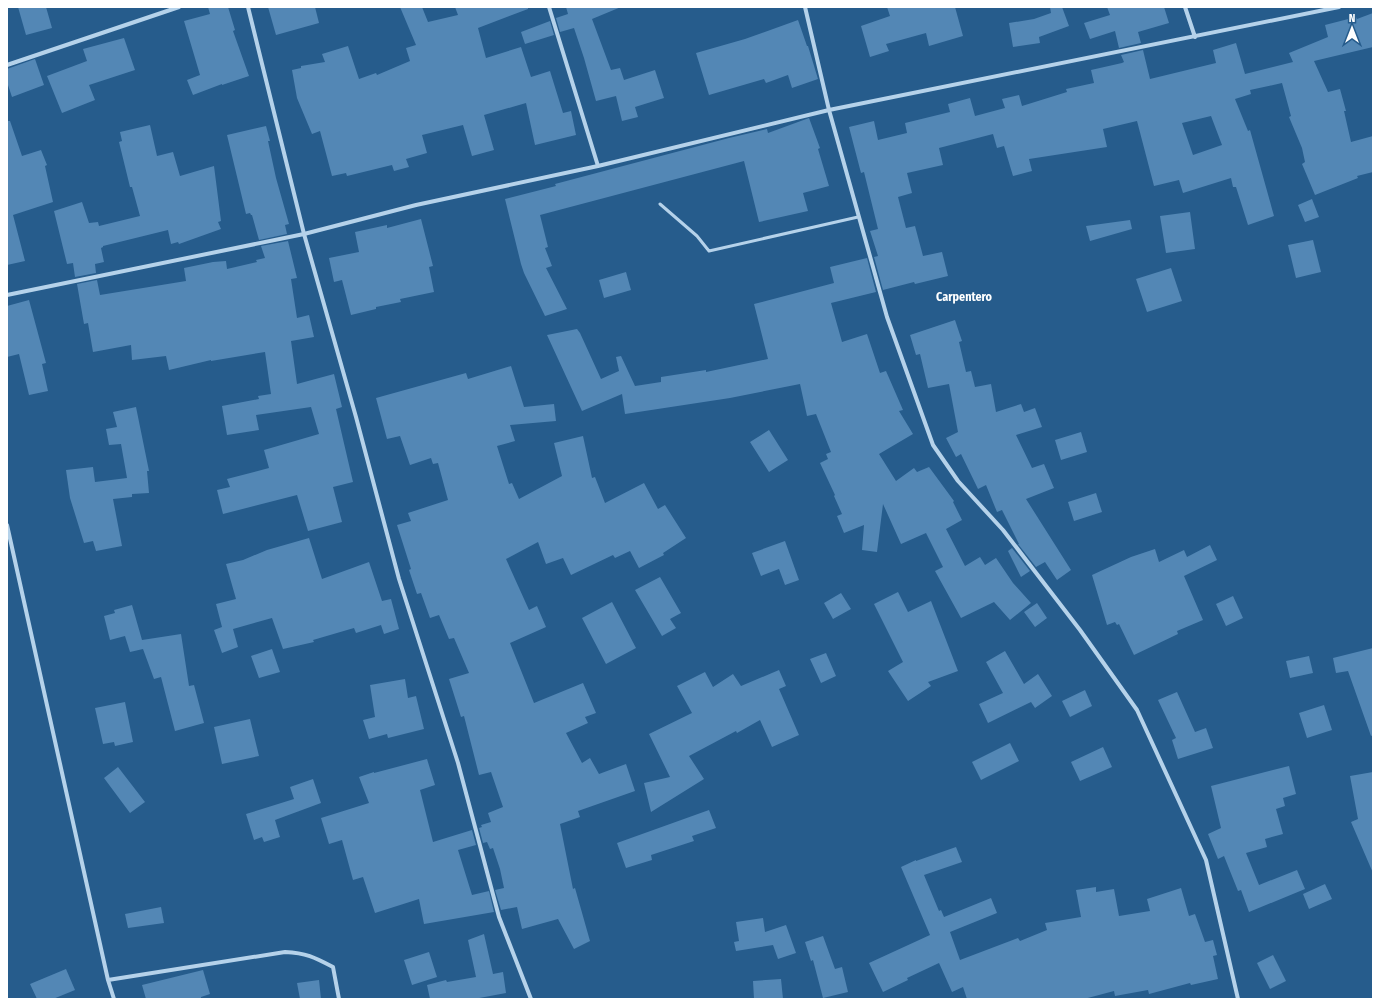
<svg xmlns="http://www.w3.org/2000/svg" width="1380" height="1006" font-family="'Fira Sans Condensed',sans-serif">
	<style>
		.building { fill: #5387b5; fill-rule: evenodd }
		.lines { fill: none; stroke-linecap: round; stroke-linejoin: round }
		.service { stroke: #b5d2ea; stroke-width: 3 }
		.minor { stroke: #b5d2ea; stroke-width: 4 }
		.labels { text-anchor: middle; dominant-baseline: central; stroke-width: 3; stroke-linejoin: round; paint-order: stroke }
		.quarter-label { font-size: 12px; font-weight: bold; fill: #fff; stroke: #265c8c }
	</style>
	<rect width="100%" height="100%" fill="#265c8c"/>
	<path class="building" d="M 18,7 L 46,7 L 52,28 L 26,35 Z
		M 208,7 L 228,7 L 235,30 L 233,31 L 249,76 L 222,85 L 222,84 L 193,95 L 187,80 L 200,75 L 184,21 L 210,14 Z
		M 268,7 L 315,7 L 319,23 L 276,35 Z
		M 400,7 L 422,7 L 428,22 L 458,15 L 455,7 L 528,7 L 528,9 L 478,28 L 486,58 L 521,47 L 531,77 L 550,71 L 563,113 L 571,111 L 576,135 L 535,145 L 526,103 L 484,115 L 494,150 L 472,156 L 463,125 L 422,135 L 427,153 L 406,159 L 409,167 L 394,171 L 392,165 L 347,176 L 346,173 L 332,176 L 320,131 L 312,134 L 297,98 L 292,70 L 301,68 L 301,66 L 325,62 L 322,54 L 348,46 L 359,79 L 376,73 L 377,75 L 410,61 L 406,48 L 416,45 Z
		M 566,7 L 621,7 L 592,19 L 611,70 L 620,68 L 624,80 L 655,70 L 664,98 L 635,107 L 638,117 L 622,121 L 616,96 L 596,101 L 584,58 L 574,28 L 560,32 L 556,18 L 568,14 Z
		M 887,7 L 955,7 L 963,36 L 929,46 L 926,33 L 886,44 L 889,51 L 870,57 L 861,26 L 890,16 Z
		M 1050,7 L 1062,7 L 1069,26 L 1039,37 L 1040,43 L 1013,47 L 1009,23 L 1034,19 L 1051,13 Z
		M 1107,7 L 1164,7 L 1169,23 L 1138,32 L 1141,43 L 1119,48 L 1115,31 L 1090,39 L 1084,23 L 1110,15 Z
		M 1373,13 L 1373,47 L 1314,61 L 1328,92 L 1340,89 L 1346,111 L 1344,111 L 1351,142 L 1373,136 L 1373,172 L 1357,176 L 1358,178 L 1315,195 L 1302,164 L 1305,162 L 1302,148 L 1289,117 L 1291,116 L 1282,83 L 1250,90 L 1251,94 L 1235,99 L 1248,131 L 1250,130 L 1274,216 L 1248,225 L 1236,187 L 1233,187 L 1231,178 L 1183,193 L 1179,180 L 1154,186 L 1137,121 L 1103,129 L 1107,147 L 1029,159 L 1032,171 L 1013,176 L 1004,146 L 997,148 L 993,134 L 939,148 L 943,165 L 907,173 L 912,193 L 898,197 L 906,228 L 915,226 L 923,256 L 942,252 L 948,276 L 915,284 L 914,282 L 883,290 L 874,257 L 878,256 L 870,231 L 878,229 L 864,172 L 861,173 L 849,127 L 874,121 L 878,140 L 907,133 L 905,123 L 950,112 L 948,104 L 970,98 L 975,116 L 1005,108 L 1002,99 L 1019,95 L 1022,106 L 1067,92 L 1066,89 L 1094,83 L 1091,70 L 1122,63 L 1124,62 L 1121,55 L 1143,50 L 1150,79 L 1216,63 L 1213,50 L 1236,43 L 1245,74 L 1293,62 L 1289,53 L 1328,37 L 1325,25 L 1356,17 L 1357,19 ZM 1211,116 L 1222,145 L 1193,155 L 1182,123 Z
		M 798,20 L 807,46 L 808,46 L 818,79 L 792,88 L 788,75 L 766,83 L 764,79 L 709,95 L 696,53 L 745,39 Z
		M 550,21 L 554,35 L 525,44 L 521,32 Z
		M 124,38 L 135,70 L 89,85 L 95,100 L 62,113 L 47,76 L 87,61 L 83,49 Z
		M 35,59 L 44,85 L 12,97 L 7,82 L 7,69 Z
		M 809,118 L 820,148 L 818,149 L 829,186 L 803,193 L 808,211 L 759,222 L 744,161 L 540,215 L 548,247 L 545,248 L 552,266 L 546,268 L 567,309 L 545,316 L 524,273 L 521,264 L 505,199 L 556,186 L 555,184 L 729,138 L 767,129 L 768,133 Z
		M 7,121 L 10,121 L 22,156 L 41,150 L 47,165 L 45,166 L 53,202 L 13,215 L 25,261 L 7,265 Z
		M 150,125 L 157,156 L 173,152 L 180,176 L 214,166 L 221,221 L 218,222 L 221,229 L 179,244 L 178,242 L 171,244 L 168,230 L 103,246 L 103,247 L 101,248 L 104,262 L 95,264 L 96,273 L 75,277 L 73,263 L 67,264 L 54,211 L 82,202 L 89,223 L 98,222 L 99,226 L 140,216 L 132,187 L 130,187 L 119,142 L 122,141 L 120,132 Z
		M 266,126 L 270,141 L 268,141 L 276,178 L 289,224 L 285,225 L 287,234 L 259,240 L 252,215 L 251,215 L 250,213 L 246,214 L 227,135 Z
		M 1312,199 L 1319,217 L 1305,222 L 1298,205 Z
		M 1190,212 L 1195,249 L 1166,253 L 1160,216 Z
		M 421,219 L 433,266 L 429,267 L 434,292 L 400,299 L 401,302 L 376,307 L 376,309 L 351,315 L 342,280 L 334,282 L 329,258 L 359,252 L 355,232 L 387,225 L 387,228 Z
		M 1130,220 L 1132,229 L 1090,241 L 1086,226 Z
		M 1313,240 L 1321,272 L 1296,278 L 1288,245 Z
		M 288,241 L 297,278 L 291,279 L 297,318 L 309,315 L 314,337 L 291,341 L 297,384 L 334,374 L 342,407 L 336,409 L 353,482 L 333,487 L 342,522 L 308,531 L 297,495 L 223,514 L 217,490 L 230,487 L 227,479 L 269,468 L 264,450 L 319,434 L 311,407 L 256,415 L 259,430 L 227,435 L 222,406 L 259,399 L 258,396 L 271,394 L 265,352 L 211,361 L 211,360 L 169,370 L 166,356 L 132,360 L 131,345 L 93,352 L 88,323 L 84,324 L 77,284 L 97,280 L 100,295 L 186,281 L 184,268 L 213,262 L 226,261 L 227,269 L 257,262 L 256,260 L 265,258 L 261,246 Z
		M 867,258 L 876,292 L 831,303 L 842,342 L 867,334 L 880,373 L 886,371 L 903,410 L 899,411 L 913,434 L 879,454 L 896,481 L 914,468 L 917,472 L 929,467 L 954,501 L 953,502 L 962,520 L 946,529 L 965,566 L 980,557 L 985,565 L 996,558 L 1013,583 L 1031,603 L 1010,620 L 994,602 L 961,618 L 935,571 L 943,567 L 926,533 L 901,544 L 883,504 L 877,552 L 862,550 L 864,525 L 844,533 L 837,516 L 842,514 L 834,496 L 835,495 L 820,463 L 828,459 L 826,454 L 831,452 L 816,414 L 807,416 L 800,384 L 730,398 L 625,414 L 622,394 L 582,411 L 547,335 L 577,329 L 580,333 L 601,379 L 619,371 L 616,357 L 621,356 L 635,386 L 661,382 L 661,377 L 706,370 L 706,372 L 768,359 L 754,304 L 834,283 L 830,267 Z
		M 1171,268 L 1182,301 L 1147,312 L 1136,279 Z
		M 626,272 L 631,290 L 604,298 L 599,280 Z
		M 29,300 L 46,363 L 42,364 L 48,391 L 29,395 L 19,354 L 7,357 L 7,306 Z
		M 955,320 L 962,341 L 959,342 L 966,372 L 971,371 L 975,387 L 991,384 L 996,412 L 1021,404 L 1024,412 L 1035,408 L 1042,427 L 1016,435 L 1032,468 L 1044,464 L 1054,488 L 1026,499 L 1071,570 L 1057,580 L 1045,562 L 1036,567 L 1018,544 L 1019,544 L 1002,510 L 997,512 L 986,485 L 978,489 L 961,454 L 956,457 L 946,438 L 958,432 L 949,384 L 928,388 L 920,354 L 916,355 L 910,335 Z
		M 511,366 L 524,407 L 554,404 L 556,421 L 510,425 L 515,441 L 497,446 L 509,484 L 512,483 L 519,499 L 562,476 L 554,443 L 583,436 L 592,478 L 595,477 L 605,503 L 644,483 L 658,509 L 665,505 L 686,538 L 663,553 L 664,555 L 639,568 L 630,551 L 615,558 L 613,555 L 571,575 L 563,558 L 546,564 L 538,542 L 506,559 L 529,610 L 537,606 L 546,627 L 510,643 L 534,703 L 583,683 L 596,713 L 585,717 L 588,723 L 566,733 L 582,763 L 590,758 L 599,774 L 626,764 L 635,791 L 578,811 L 580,817 L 560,824 L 573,889 L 575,888 L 590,941 L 574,949 L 558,919 L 522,929 L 517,907 L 501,910 L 495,890 L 504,888 L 500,869 L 493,848 L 490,849 L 487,842 L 483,843 L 479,828 L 482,827 L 481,825 L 491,822 L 488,813 L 503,807 L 491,772 L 479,775 L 464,716 L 461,717 L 449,679 L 469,673 L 454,638 L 449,639 L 439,615 L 430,618 L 421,593 L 417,594 L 409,570 L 411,569 L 397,525 L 411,521 L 408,513 L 448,500 L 438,463 L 433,464 L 431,458 L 410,465 L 400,436 L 387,439 L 376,398 L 466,373 L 468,379 Z
		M 136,407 L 149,471 L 147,471 L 149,493 L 132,494 L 132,497 L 113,499 L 122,546 L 96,551 L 93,541 L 84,543 L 70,498 L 66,470 L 93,467 L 95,482 L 127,478 L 121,444 L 109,445 L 106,429 L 117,427 L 113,412 Z
		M 769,430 L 788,460 L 769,472 L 750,442 Z
		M 1081,432 L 1087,452 L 1061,460 L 1055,440 Z
		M 1096,493 L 1102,512 L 1074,521 L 1068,502 Z
		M 309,538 L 322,579 L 369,562 L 382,601 L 391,599 L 399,629 L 384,634 L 381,625 L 356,633 L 354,628 L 313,640 L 314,642 L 283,649 L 272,618 L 233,629 L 238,647 L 222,653 L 214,630 L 222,627 L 216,604 L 236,599 L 226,564 L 243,560 L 267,550 Z
		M 785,541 L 799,580 L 785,585 L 779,569 L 761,576 L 752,553 Z
		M 1210,545 L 1217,560 L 1184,576 L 1203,620 L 1177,631 L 1178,634 L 1134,655 L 1119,624 L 1117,625 L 1115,622 L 1107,625 L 1092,575 L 1131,557 L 1155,549 L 1159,562 L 1184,550 L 1187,557 Z
		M 1012,548 L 1030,571 L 1021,577 L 1008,551 Z
		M 660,577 L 681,613 L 670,619 L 676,628 L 662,636 L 635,590 Z
		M 898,592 L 908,612 L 931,601 L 958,671 L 928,682 L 931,686 L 908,701 L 888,671 L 903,662 L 874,604 Z
		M 841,593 L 851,609 L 833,619 L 824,603 Z
		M 1233,596 L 1243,618 L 1226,626 L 1216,604 Z
		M 612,602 L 636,648 L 606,664 L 582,618 Z
		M 1037,603 L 1047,618 L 1035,627 L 1024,612 Z
		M 132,605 L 142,640 L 181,634 L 189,686 L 194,685 L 204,723 L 175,731 L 161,677 L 154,679 L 143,649 L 130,652 L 125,636 L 110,640 L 104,616 L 115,613 L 114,610 Z
		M 1373,648 L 1373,735 L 1371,736 L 1348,671 L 1336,673 L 1333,658 Z
		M 272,649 L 280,672 L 259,678 L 251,656 Z
		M 1005,651 L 1024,684 L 1038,674 L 1052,696 L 1035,708 L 1031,702 L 988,723 L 979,704 L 1003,693 L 986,662 Z
		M 826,653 L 836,676 L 821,683 L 810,659 Z
		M 1309,656 L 1313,673 L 1290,678 L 1286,661 Z
		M 779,670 L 786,686 L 779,689 L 799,735 L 772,747 L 760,720 L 737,733 L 736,731 L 689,756 L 704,779 L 651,812 L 644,783 L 670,777 L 649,734 L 692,713 L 677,686 L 705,672 L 713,687 L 733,674 L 741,686 Z
		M 405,679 L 408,698 L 416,696 L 424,729 L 388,738 L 387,734 L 369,739 L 363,720 L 375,717 L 370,685 Z
		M 1085,690 L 1092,706 L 1070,717 L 1062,701 Z
		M 1177,692 L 1195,732 L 1206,728 L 1213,748 L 1178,759 L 1172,740 L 1176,738 L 1158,700 Z
		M 125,702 L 133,742 L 115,746 L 114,742 L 103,744 L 95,708 Z
		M 1324,705 L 1332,730 L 1307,738 L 1299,713 Z
		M 250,719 L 259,756 L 222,764 L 214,727 Z
		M 1010,743 L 1019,761 L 981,780 L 972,762 Z
		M 1103,747 L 1112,767 L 1080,781 L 1071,762 Z
		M 427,759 L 435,785 L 420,790 L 433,842 L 472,830 L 476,845 L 458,850 L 472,895 L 489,891 L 494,912 L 424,924 L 419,899 L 375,913 L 363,877 L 353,880 L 342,840 L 329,844 L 321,818 L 369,803 L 359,777 L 374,772 L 374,773 Z
		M 1289,766 L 1296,794 L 1283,798 L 1285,806 L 1276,809 L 1283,834 L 1265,839 L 1267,847 L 1246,853 L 1259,885 L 1297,870 L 1305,889 L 1249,912 L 1241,890 L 1238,891 L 1224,856 L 1218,859 L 1208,834 L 1221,828 L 1211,786 Z
		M 118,767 L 145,802 L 130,813 L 104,778 Z
		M 1373,772 L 1373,873 L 1351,822 L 1358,819 L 1350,776 Z
		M 313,779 L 321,803 L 275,820 L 280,837 L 264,842 L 262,837 L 254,840 L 246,814 L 294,799 L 290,787 Z
		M 709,810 L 716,828 L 692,836 L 694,841 L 651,855 L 652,860 L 626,868 L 617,843 Z
		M 956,847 L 962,862 L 924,875 L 939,911 L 941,910 L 944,917 L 991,898 L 997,913 L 950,932 L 960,960 L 1018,938 L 1020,941 L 1047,930 L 1045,923 L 1081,917 L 1076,890 L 1096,887 L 1096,892 L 1114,889 L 1119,916 L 1150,911 L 1147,899 L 1181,888 L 1189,916 L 1195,914 L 1205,942 L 1213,940 L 1217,955 L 1213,956 L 1218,979 L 1191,985 L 1190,983 L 1149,994 L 1148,990 L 1115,996 L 1114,991 L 1084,999 L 967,999 L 963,987 L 952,992 L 939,963 L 907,978 L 908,980 L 883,992 L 869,963 L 930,935 L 901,867 L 916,860 L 916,861 Z
		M 1325,884 L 1332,899 L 1309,909 L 1303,894 Z
		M 161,907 L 164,923 L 128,928 L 125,914 Z
		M 763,918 L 765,932 L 786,925 L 796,953 L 778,959 L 773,945 L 736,951 L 734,942 L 739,941 L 736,922 Z
		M 484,934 L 493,974 L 503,972 L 506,993 L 474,999 L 430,999 L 427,985 L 446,980 L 447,982 L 476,977 L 468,940 Z
		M 823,936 L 835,969 L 842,967 L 848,992 L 823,998 L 813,960 L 811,961 L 805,942 Z
		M 429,952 L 437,977 L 412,985 L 404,960 Z
		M 1273,955 L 1286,981 L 1270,989 L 1257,963 Z
		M 66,969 L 75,990 L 53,999 L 37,999 L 30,984 Z
		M 203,970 L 210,994 L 201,997 L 201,999 L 146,999 L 142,985 Z
		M 781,979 L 783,999 L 754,999 L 753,981 Z
		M 319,980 L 321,999 L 300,999 L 297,983 Z"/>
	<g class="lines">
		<path class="service" d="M 660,204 L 697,236 L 709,251 L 858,217"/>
		<path class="minor" d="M 248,7 L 304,234 L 356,417 L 399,579 L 458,763 L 499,917 L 531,999
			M 549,7 L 598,166 L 829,110 L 1339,7
			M 805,7 L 829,110 L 887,317 L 933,445 L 958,481 L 1003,530 L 1080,630 L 1137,710 L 1206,860 L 1238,999
			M 1185,7 L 1195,37
			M 7,65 L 179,7
			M 7,295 L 304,234 L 416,205 L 598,166
			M 7,525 L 108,980 L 114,999
			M 108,980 L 285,952 C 306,953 314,957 333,967 L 339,999"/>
	</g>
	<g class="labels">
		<g class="quarter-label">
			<text x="964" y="297">Carpentero</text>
		</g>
	</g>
	<rect width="1380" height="1006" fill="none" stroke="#ffffff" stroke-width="16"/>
	<g transform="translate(1352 28)" stroke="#265c8c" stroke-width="3" paint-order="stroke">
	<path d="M0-3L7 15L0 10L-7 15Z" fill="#ffffff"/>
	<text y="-6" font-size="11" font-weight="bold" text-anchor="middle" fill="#ffffff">N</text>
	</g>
</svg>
